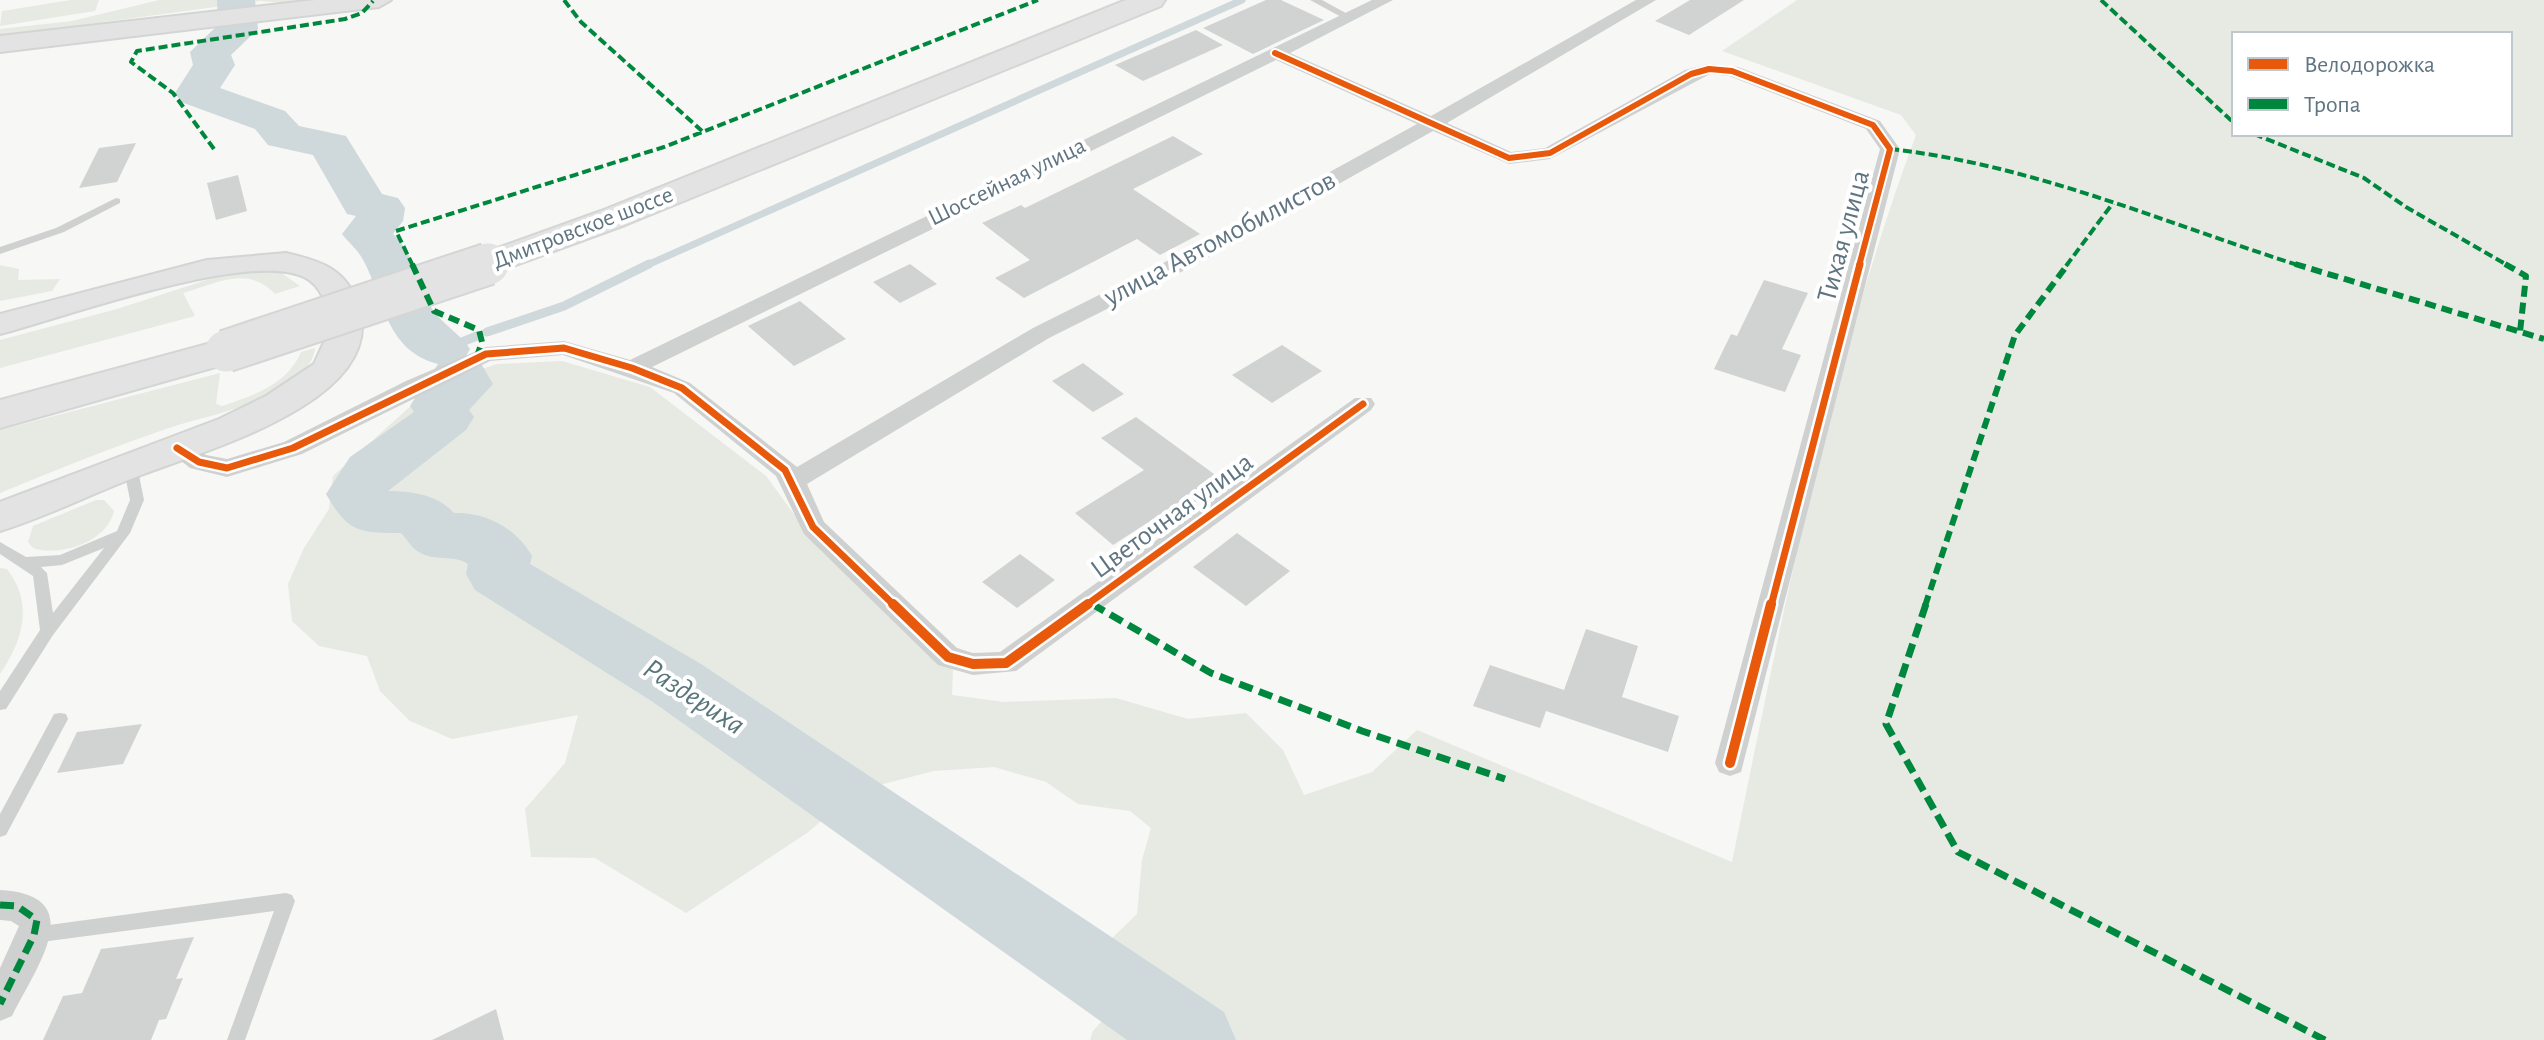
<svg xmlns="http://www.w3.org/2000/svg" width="2544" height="1040" font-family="'Alegreya Sans',sans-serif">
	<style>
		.green { fill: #e6eae3; fill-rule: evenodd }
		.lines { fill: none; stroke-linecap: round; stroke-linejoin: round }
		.stream-far1 { stroke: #cfd8da; stroke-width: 7 }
		.stream { stroke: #cfd8da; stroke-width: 9 }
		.river { fill: #cfd8da; fill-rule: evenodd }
		.building { fill: #d1d3d3 }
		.secondary-casing { stroke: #d3d5d5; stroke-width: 4 }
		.highway-casing { stroke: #d4d5d5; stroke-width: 4 }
		.lane { fill: #cfd0d0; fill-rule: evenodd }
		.street { fill: #cfd0d0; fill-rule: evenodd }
		.secondary { fill: #e2e3e2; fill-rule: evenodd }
		.highway { fill: #e2e3e2; fill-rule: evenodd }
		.highway-bridge-far1-casing { stroke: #d4d5d5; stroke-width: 35; stroke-linecap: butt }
		.highway-bridge-casing { stroke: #d4d5d5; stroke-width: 45; stroke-linecap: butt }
		.highway-bridge-far1 { stroke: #e2e3e2; stroke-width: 32 }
		.highway-bridge { stroke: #e2e3e2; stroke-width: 41 }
		.quiet-far2 { stroke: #00873e; stroke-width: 4; stroke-dasharray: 9 4; stroke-linecap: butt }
		.quiet-far1 { stroke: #00873e; stroke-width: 6; stroke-dasharray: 11 6; stroke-linecap: butt }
		.quiet { stroke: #00873e; stroke-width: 7; stroke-dasharray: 14 7; stroke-linecap: butt }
		.cycleway-far2-casing { stroke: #fff; stroke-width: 10 }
		.cycleway-far1-casing { stroke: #fff; stroke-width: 12 }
		.cycleway-casing { stroke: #fff; stroke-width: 15 }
		.cycleway-far2 { stroke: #e8590c; stroke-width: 6 }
		.cycleway-far1 { stroke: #e8590c; stroke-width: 7 }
		.cycleway { stroke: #e8590c; stroke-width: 10 }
		.labels { text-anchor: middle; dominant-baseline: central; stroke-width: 8; stroke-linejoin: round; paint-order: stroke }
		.far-street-label { font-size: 24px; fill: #607582; stroke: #fff }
		.street-label { font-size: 28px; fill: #607582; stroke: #fff }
		.water-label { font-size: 30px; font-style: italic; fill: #5a767d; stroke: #fff }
	</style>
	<rect width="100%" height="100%" fill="#f7f7f5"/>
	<path class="green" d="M 71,0 L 99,0 L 95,11 L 0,26 L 2,11 Z
		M 159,0 L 296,0 L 298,4 L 260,1 L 0,36 L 0,29 L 72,21 Z
		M 1797,0 L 2544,0 L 2544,1040 L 1090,1040 L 1093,1031 L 1147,971 L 1110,940 L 1137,914 L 1142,860 L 1151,828 L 1130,811 L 1078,804 L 1046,782 L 994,767 L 934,771 L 856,791 L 807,833 L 686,913 L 595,858 L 531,857 L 525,809 L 565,763 L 578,715 L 452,739 L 410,721 L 380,691 L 367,656 L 319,646 L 292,621 L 288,584 L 304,548 L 329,509 L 333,476 L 434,385 L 497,364 L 562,361 L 650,387 L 766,476 L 821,551 L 953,670 L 952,695 L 1004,702 L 1116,698 L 1188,719 L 1246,713 L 1283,750 L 1304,795 L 1372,772 L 1417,730 L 1732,862 C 1782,618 1829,369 1916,135 L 1901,115 L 1722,51 ZM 2234,34 L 2510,34 L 2510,134 L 2234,134 Z
		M 0,265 L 19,269 L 18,280 L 60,279 L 52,291 L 0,301 Z
		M 254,270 L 280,272 L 300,286 L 275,294 C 248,265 217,283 183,293 L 195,316 L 0,368 L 0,340 L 117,309 L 225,274 Z
		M 315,348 C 314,363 299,377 287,385 C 254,407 214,414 178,425 C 117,445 59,469 0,493 L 0,430 L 220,373 L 216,404 L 222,406 C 254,395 287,385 301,352 Z
		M 96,500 L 104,500 L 114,511 C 107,542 61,557 33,548 L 28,542 L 33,526 Z
		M 0,568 L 7,569 C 34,604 23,640 0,674 Z"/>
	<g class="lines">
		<path class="stream-far1" d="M 645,266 L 1242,0"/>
		<path class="stream" d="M 487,332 L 564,306 L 649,264
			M 444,349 L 477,336"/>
		<path class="river" d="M 217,0 L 255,0 L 258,29 L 231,55 L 235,65 L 220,88 L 285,111 L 299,126 L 346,136 L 382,194 L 398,198 L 405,208 L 403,221 L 393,234 C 414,254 418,282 431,307 C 440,323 460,333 470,349 L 466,356 L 479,360 L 493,384 L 469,410 L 474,417 L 466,430 L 388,491 C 412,491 438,495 454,513 C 486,512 516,528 532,556 L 530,564 L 701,664 L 1224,1012 L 1236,1040 L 1127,1040 L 653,702 L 475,590 L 466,574 L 468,564 C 453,554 435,562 419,552 C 412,549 407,539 401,533 C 358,533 348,532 326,494 L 350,457 L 414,412 L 410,406 L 418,393 L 437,379 L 433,372 L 438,364 C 384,350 384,296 362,258 C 357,249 348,242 342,234 L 356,216 L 347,214 L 313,155 L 268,145 L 255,129 L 181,102 L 175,93 L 193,65 L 190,52 L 218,25 Z"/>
	</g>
	<path class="building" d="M 1266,0 L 1281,0 L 1324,20 L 1253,54 L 1203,28 Z
		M 1690,0 L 1744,0 L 1689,35 L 1655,21 Z
		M 1196,30 L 1223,45 L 1143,81 L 1115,65 Z
		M 1173,136 L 1203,154 L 1133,189 L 1200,234 L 1160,255 L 1137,239 L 1024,298 L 995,278 L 1030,260 L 982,223 L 1021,205 L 1025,208 Z
		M 136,143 L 117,182 L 79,188 L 99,148 Z
		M 238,175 L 247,211 L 216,220 L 207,183 Z
		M 910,264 L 937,284 L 900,303 L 873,282 Z
		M 1764,280 L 1808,293 L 1782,349 L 1801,355 L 1785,392 L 1714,369 L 1731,334 L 1737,336 Z
		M 800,301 L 846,339 L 794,366 L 748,326 Z
		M 1282,345 L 1322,371 L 1272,403 L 1232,375 Z
		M 1083,363 L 1124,394 L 1093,412 L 1052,381 Z
		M 1136,417 L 1225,482 L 1195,502 L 1183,500 L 1113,545 L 1075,513 L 1144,470 L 1101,438 Z
		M 1237,533 L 1290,571 L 1246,606 L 1193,567 Z
		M 1020,554 L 1055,580 L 1017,608 L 982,582 Z
		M 1586,629 L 1638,646 L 1622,697 L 1679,716 L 1668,752 L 1546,711 L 1540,728 L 1473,706 L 1490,665 L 1564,690 Z
		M 142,724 L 123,764 L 57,773 L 77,732 Z
		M 194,937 L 176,979 L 183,978 L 166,1019 L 159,1020 L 151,1040 L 43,1040 L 63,996 L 82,993 L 101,949 Z
		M 496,1009 L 504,1040 L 432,1040 Z"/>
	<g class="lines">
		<g class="secondary-casing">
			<path id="secondary" d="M 315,0 L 391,0 L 379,7 L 0,52 L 0,36 Z
				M 286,253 C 321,261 347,269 359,307 C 388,402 199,452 136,477 C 91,494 46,517 0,531 L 0,502 L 219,419 L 266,396 L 314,364 L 330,329 C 329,310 323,286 304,277 C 248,250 63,318 0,334 L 0,314 L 207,260 Z"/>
		</g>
		<g class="highway-casing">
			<path id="highway" d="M 1126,0 L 1165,0 L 1161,6 L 625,225 L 491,274 L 478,271 L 473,263 L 478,255 L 601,211 Z
				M 226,339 L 240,342 L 245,351 L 240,360 L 0,428 L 0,400 Z"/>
		</g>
		<path class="lane" d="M 1310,0 L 1322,0 L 1353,17 L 1345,19 Z
			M 116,198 L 120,199 L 120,203 L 64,232 L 0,254 L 0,247 L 56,228 Z
			M 130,460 L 137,465 L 144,500 L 130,533 L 53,635 L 6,709 L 0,710 L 0,691 L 40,630 L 33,576 L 0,554 L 0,542 L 26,557 L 60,555 L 117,531 L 130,500 L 123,465 ZM 104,548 L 53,613 L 47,573 L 41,567 L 62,565 Z
			M 60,713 L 66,714 L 68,719 L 6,835 L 0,837 L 0,814 L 54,714 Z
			M 286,893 L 292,895 L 295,901 L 245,1040 L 227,1040 L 274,911 L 34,943 L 28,941 L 25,935 L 28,929 L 34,927 Z"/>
		<path class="street" d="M 1372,0 L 1393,0 L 1290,53 L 1431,116 L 1636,0 L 1656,0 L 1447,123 L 1511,152 L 1545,148 L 1685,70 L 1709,64 L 1738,67 L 1880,121 L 1900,149 L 1741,772 L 1730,776 L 1719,772 L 1715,763 L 1880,149 L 1866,129 L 1729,76 L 1710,74 L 1550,159 L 1509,164 L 1433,131 L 1189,268 L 1049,338 L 807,484 L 824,522 L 957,648 L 973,653 L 1000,652 L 1355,398 L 1371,398 L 1375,404 L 1371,410 L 1016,671 L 973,675 L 938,665 L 804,534 L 776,476 L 674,393 L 563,355 L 490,361 L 302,454 L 227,477 L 190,468 L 165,448 L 168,442 L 177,440 L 206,455 L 227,459 L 284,442 L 406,381 L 486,347 L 564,341 L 630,360 ZM 1276,60 L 1417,124 L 1173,258 L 1033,328 L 797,467 L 690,383 L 652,367 Z
			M 0,890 C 92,895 35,969 12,1016 L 0,1021 L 0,968 L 19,926 L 11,921 L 0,920 Z"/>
		<use href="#secondary" class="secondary"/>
		<use href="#highway" class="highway"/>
		<g class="highway-bridge-far1-casing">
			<path id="highway-bridge-far1" d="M 482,266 L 491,263"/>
		</g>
		<g class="highway-bridge-casing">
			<path id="highway-bridge" d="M 226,351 L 488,264"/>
		</g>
		<use href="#highway-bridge-far1" class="highway-bridge-far1"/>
		<use href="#highway-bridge" class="highway-bridge"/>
		<path class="quiet-far2" d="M 564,0 L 581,22 L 702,131
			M 2101,0 L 2234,123
			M 2254,134 L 2364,178 L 2406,207 L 2509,266
			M 214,149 L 173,93 L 131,62 L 137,51 L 345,19 L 362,13 L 373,1
			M 1890,149 C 2034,165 2164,223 2301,266
			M 413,266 L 396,231 L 664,147 L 1038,0
			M 2066,266 L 2113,203"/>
		<path class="quiet-far1" d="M 412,264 L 434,311 L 479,330 L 482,342 L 476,359
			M 2295,264 L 2544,339
			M 2505,264 L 2526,276 L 2520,332
			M 1091,603 L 1096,606
			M 1925,606 L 2015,335 L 2068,264"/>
		<path class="quiet" d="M 1092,604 L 1211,673 L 1362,731 L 1505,779
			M 1926,604 L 1886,724 L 1958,852 L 2325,1040
			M 0,905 L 17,906 L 37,920 L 34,935 L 0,1004"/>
		<g class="cycleway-far2-casing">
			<path id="cycleway-far2" d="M 1275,53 L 1509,158 L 1550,153 L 1691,74 L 1709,69 L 1732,71 L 1873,125 L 1890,149 L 1859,266"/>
		</g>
		<g class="cycleway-far1-casing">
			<path id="cycleway-far1" d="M 177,448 L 199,462 L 227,468 L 293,448 L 486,354 L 564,348 L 632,368 L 682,388 L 785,470 L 813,527 L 895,606
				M 1085,606 L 1363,404
				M 1771,606 L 1860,264"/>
		</g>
		<g class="cycleway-casing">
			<path id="cycleway" d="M 893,604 L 948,657 L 973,664 L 1006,663 L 1088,604
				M 1730,763 L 1771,604"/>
		</g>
		<use href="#cycleway-far2" class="cycleway-far2"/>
		<use href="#cycleway-far1" class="cycleway-far1"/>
		<use href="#cycleway" class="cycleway"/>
	</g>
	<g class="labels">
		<g class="far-street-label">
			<text transform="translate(1007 182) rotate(-26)">Шоссейная улица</text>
			<text transform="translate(583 228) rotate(-21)">Дмитровское шоссе</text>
		</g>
		<g class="street-label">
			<text transform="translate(1844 236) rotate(-75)">Тихая улица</text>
			<text transform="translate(1220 239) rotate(-28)">улица Автомобилистов</text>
			<text transform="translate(1172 516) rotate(-36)">Цветочная улица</text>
		</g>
		<g class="water-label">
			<text transform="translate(694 697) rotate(33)">Раздериха</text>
		</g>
	</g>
	<rect x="2232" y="32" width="280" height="104" fill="#ffffff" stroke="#bfc8cd" stroke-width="2"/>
	<rect x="2248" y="58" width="40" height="12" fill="#e8590c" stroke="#bfc8cd" stroke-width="2"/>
	<text x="2304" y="72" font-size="24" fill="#607582">Велодорожка</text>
	<rect x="2248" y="98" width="40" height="12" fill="#00873e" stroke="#bfc8cd" stroke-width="2"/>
	<text x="2304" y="112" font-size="24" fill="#607582">Тропа</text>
</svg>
